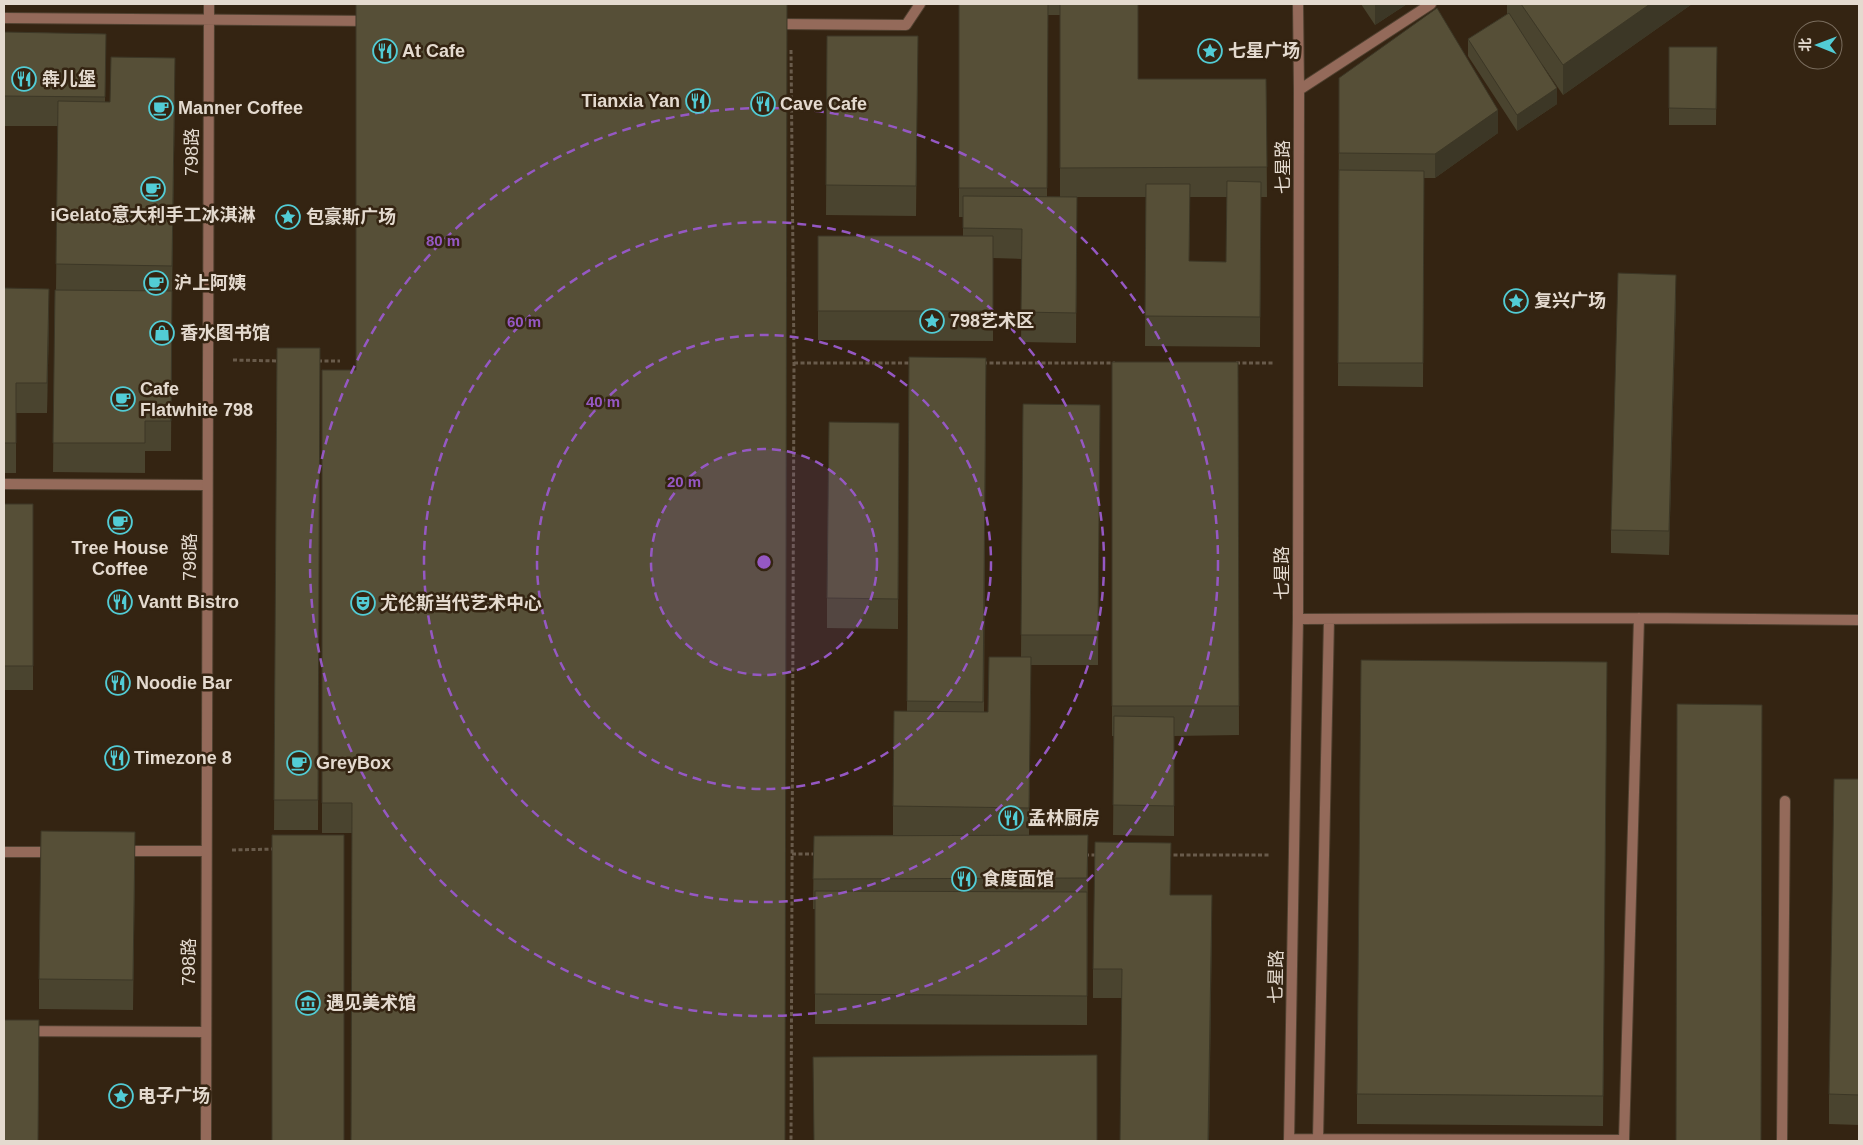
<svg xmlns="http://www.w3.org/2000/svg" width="1863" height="1145" font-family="Arial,'Noto Sans SC',sans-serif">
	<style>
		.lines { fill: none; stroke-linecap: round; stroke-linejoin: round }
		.service-casing { stroke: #504130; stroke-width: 12 }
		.pedestrian-casing { stroke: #504130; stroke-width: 12 }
		.path { stroke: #695b4b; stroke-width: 3; stroke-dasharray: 4 2.5; stroke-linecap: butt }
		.service { stroke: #946a5a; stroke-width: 10 }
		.pedestrian { stroke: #946a5a; stroke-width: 10 }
		.wall { fill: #4a442f; fill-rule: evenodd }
		.shaded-wall { fill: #3c3726 }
		.building { fill: #564f37; stroke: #3c3726 }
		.ring { fill: none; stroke: #9558c3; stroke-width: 2.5; stroke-dasharray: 9 6 }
		.labels { text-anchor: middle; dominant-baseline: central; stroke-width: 5; stroke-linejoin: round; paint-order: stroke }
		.poi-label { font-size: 18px; font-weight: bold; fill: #e4dacf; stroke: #342412; text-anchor: start }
		.street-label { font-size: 18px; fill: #e4dacf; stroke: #342412 }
		.centre { fill: #9558c3; stroke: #342412; stroke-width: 2.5 }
		.ring-label { font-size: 15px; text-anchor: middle; font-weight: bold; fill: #9558c3; stroke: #342412; stroke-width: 5; stroke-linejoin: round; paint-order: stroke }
	</style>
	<rect width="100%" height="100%" fill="#342412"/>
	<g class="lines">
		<g class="service-casing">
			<path id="service" d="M 1299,90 L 1431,4
				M 4,484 L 207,485
				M 1298,619 L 1639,618 L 1859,620
				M 122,851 L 206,851
				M 4,852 L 53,852
				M 4,1031 L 205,1032
				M 1289,1139 L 1624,1140 L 1639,618
				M 1318,1139 L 1329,619
				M 1289,1141 L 1298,619 L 1299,90 L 1298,4
				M 1782,1141 L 1785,801"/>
		</g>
		<g class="pedestrian-casing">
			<path id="pedestrian" d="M 4,18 L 370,21
				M 775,24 L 906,25 L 920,4
				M 206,1141 L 209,4"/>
		</g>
		<path class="path" d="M 791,50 L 794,363 L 791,1141
			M 233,360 L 279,361
			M 318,361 L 340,361
			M 794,363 L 912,363
			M 983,363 L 1115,363
			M 1236,363 L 1275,363
			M 232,850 L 275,849
			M 792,854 L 816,854
			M 1085,855 L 1099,855
			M 1167,855 L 1269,855"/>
		<use href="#service" class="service"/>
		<use href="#pedestrian" class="pedestrian"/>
	</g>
	<path class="wall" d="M 787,4 L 352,833 L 322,833 L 322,370 L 356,370 Z
		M 959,4 L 1138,4 L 1138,79 L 1266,79 L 1267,197 L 1261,197 L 1260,347 L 1145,346 L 1146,197 L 1077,197 L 1076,343 L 1021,342 L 1022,259 L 993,258 L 993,341 L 818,340 L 818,236 L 963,236 L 963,217 L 959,217 ZM 1048,15 L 1060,15 L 1060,197 L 1047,197 ZM 1190,197 L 1227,197 L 1226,262 L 1189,261 Z
		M 1361,4 L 1407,4 L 1375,25 Z
		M 1507,4 L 1692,4 L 1563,95 L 1542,64 L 1557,104 L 1517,131 L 1468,56 L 1468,39 L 1507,14 Z
		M 4,32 L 106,34 L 105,102 L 110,102 L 175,88 L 172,291 L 171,451 L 145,451 L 145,473 L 53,472 L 55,290 L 56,290 L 58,126 L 4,126 Z
		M 827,36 L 918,36 L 916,216 L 826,215 Z
		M 1669,47 L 1717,47 L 1716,125 L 1669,125 Z
		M 1339,78 L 1498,133 L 1435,178 L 1424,178 L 1423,387 L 1338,386 Z
		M 4,288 L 49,319 L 47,413 L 16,413 L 16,473 L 4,473 Z
		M 1676,298 L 1669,555 L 1611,553 L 1611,530 Z
		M 277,348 L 320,348 L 318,830 L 274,830 Z
		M 909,357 L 986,358 L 984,712 L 988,712 L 1021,657 L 1023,404 L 1100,405 L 1098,665 L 1031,665 L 1029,835 L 1088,835 L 1087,1025 L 815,1024 L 815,909 L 813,909 L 814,836 L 893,835 L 893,806 L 907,711 Z
		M 1112,362 L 1238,362 L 1239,735 L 1174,736 L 1174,836 L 1113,835 L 1114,736 L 1112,736 Z
		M 899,452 L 898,629 L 827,628 L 827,598 Z
		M 4,504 L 33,504 L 33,690 L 4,690 Z
		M 1607,662 L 1603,1126 L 1357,1124 L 1357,1094 Z
		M 1859,779 L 1859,1125 L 1829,1124 L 1829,1094 Z
		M 135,862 L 133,1010 L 39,1009 L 39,979 Z
		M 1171,895 L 1212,925 L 1209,1141 L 1120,1141 L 1122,998 L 1093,998 L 1093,969 Z"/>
	<path class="shaded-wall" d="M 1375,4 L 1407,4 L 1375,25 Z
		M 1650,4 L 1692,4 L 1563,95 L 1563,65 Z
		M 175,58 L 175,88 L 172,296 L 172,266 Z
		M 1557,88 L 1557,104 L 1517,131 L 1517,115 Z
		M 1498,110 L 1498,133 L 1435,178 L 1435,154 Z
		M 1676,275 L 1676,298 L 1669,555 L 1669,531 Z
		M 49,289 L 49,319 L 47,413 L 47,383 Z
		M 1031,657 L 1031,687 L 1029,837 L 1029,808 Z
		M 1212,895 L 1209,1141 L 1208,1141 Z"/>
	<path class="building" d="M 356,4 L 787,4 L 785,1141 L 351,1141 L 352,803 L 322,803 L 322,370 L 356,370 Z
		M 959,4 L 1048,4 L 1047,188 L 959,188 Z
		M 1060,4 L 1138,4 L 1138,79 L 1266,79 L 1267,167 L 1060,168 Z
		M 1521,4 L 1650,4 L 1563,65 Z
		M 1437,8 L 1498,110 L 1435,154 L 1339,153 L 1339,78 Z
		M 1509,13 L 1557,88 L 1517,115 L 1468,39 Z
		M 4,32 L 106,34 L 105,97 L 4,96 Z
		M 827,36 L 918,36 L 916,186 L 826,185 Z
		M 1669,47 L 1717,47 L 1716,109 L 1669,108 Z
		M 111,57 L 175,58 L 172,266 L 56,264 L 58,101 L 110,102 Z
		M 1339,170 L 1424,171 L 1423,363 L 1338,363 Z
		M 1227,181 L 1261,182 L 1260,317 L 1145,316 L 1146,184 L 1190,184 L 1189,261 L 1226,262 Z
		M 963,196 L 1077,197 L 1076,313 L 1021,312 L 1022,229 L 963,228 Z
		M 818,236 L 993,236 L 993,311 L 818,311 Z
		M 1618,273 L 1676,275 L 1669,531 L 1611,530 Z
		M 4,288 L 49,289 L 47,383 L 16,383 L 16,443 L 4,443 Z
		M 55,290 L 172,291 L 171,421 L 145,421 L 145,443 L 53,443 Z
		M 277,348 L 320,348 L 318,800 L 274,800 Z
		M 909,357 L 986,358 L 983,702 L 907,701 Z
		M 1112,362 L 1238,362 L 1239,706 L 1112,706 Z
		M 1023,404 L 1100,405 L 1098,635 L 1021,635 Z
		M 829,422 L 899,423 L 898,599 L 827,598 Z
		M 4,504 L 33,504 L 33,666 L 4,666 Z
		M 989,657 L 1031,657 L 1029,808 L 893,806 L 894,711 L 988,712 Z
		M 1361,660 L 1607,662 L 1603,1096 L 1357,1094 Z
		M 1677,704 L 1762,705 L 1761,1141 L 1676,1141 Z
		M 1114,716 L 1174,717 L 1174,806 L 1113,805 Z
		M 1834,779 L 1859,779 L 1859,1095 L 1829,1094 Z
		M 41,831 L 135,832 L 133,980 L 39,979 Z
		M 272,835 L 344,835 L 344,1141 L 272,1141 Z
		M 1088,835 L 1087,878 L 813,879 L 814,836 Z
		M 1095,842 L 1171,843 L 1170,895 L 1212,895 L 1208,1141 L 1120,1141 L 1122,969 L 1093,969 Z
		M 815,891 L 1087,892 L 1087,996 L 815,994 Z
		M 4,1020 L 39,1020 L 38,1141 L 4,1141 Z
		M 1097,1055 L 1097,1141 L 814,1141 L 813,1057 Z"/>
	<circle cx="764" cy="562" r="113" fill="#9558c3" fill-opacity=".12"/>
	<g class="ring">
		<circle cx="764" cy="562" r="113"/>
		<circle cx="764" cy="562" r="227"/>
		<circle cx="764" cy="562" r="340"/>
		<circle cx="764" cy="562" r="454"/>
	</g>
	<defs>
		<g id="restaurant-ring" transform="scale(1.25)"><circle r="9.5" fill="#342412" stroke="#52ccd5" stroke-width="1.5"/><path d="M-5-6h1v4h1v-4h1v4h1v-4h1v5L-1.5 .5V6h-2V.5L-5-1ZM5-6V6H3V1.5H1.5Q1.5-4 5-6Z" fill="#52ccd5"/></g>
		<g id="sight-ring" transform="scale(1.25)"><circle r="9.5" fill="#342412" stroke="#52ccd5" stroke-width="1.5"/><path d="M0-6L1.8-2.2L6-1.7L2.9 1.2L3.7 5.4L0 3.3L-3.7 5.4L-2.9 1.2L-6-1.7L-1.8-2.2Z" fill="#52ccd5"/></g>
		<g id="cafe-ring" transform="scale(1.25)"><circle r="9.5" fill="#342412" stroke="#52ccd5" stroke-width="1.5"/><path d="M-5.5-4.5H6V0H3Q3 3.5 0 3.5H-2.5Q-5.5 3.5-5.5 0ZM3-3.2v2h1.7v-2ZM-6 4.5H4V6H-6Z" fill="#52ccd5"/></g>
		<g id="shop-ring" transform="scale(1.25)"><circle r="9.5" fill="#342412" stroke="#52ccd5" stroke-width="1.5"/><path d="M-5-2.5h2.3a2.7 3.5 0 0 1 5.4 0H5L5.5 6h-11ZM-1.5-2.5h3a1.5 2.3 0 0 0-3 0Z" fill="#52ccd5"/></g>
		<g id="theatre-ring" transform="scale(1.25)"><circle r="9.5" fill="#342412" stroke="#52ccd5" stroke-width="1.5"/><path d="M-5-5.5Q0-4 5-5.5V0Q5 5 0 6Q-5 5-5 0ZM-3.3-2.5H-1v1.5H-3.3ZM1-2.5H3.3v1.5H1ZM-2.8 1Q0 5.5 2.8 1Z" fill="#52ccd5"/></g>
		<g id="museum-ring" transform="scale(1.25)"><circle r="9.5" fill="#342412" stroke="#52ccd5" stroke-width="1.5"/><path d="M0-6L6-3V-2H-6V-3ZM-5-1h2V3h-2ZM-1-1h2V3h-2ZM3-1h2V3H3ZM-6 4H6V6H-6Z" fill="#52ccd5"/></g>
	</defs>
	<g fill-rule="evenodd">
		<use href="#restaurant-ring" x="385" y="51"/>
		<use href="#sight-ring" x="1210" y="51"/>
		<use href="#restaurant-ring" x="24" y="79"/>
		<use href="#restaurant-ring" x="698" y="101"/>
		<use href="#restaurant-ring" x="763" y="104"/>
		<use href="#cafe-ring" x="161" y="108"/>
		<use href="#cafe-ring" x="153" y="189"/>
		<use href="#sight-ring" x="288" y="217"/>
		<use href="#cafe-ring" x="156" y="283"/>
		<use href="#sight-ring" x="1516" y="301"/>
		<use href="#sight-ring" x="932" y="321"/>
		<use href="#shop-ring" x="162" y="333"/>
		<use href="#cafe-ring" x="123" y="399"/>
		<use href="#cafe-ring" x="120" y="522"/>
		<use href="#restaurant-ring" x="120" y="602"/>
		<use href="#theatre-ring" x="363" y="603"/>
		<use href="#restaurant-ring" x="118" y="683"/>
		<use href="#restaurant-ring" x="117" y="758"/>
		<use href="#cafe-ring" x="299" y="763"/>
		<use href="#restaurant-ring" x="1011" y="818"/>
		<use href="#restaurant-ring" x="964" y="879"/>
		<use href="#museum-ring" x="308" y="1003"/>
		<use href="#sight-ring" x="121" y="1096"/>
	</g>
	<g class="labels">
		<g class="poi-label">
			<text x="402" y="51">At Cafe</text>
			<text x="1228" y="51">七星广场</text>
			<text x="42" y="79">犇儿堡</text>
			<text x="680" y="101" text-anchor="end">Tianxia Yan</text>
			<text x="780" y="104">Cave Cafe</text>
			<text x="178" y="108">Manner Coffee</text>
			<text x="153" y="215" text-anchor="middle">iGelato意大利手工冰淇淋</text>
			<text x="306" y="217">包豪斯广场</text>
			<text x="174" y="283">沪上阿姨</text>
			<text x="1534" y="301">复兴广场</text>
			<text x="950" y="321">798艺术区</text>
			<text x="180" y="333">香水图书馆</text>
			<text x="140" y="389">Cafe<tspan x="140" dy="21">Flatwhite 798</tspan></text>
			<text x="120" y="548" text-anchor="middle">Tree House<tspan x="120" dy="21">Coffee</tspan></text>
			<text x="138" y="602">Vantt Bistro</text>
			<text x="380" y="603">尤伦斯当代艺术中心</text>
			<text x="136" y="683">Noodie Bar</text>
			<text x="134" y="758">Timezone 8</text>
			<text x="316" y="763">GreyBox</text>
			<text x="1028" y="818">孟林厨房</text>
			<text x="982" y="879">食度面馆</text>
			<text x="326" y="1003">遇见美术馆</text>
			<text x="138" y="1096">电子广场</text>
		</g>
		<g class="street-label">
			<text transform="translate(192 152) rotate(-90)">798路</text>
			<text transform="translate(1283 167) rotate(-90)">七星路</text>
			<text transform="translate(190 557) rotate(-90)">798路</text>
			<text transform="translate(1282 573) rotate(-90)">七星路</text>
			<text transform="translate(189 962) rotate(-90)">798路</text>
			<text transform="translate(1276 977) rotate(-89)">七星路</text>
		</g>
	</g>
	<circle cx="764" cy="562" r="8" class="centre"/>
	<g class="ring-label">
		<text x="443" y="246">80 m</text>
		<text x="524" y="327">60 m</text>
		<text x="603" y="407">40 m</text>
		<text x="684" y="487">20 m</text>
	</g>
	<rect width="1863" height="1145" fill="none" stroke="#e4dacf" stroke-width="10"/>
	<g transform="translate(1818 45) rotate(271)"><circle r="24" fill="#342412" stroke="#7a6d5e"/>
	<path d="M0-4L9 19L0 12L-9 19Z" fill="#52ccd5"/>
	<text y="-8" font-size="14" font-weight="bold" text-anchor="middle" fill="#e4dacf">北</text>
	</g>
</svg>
